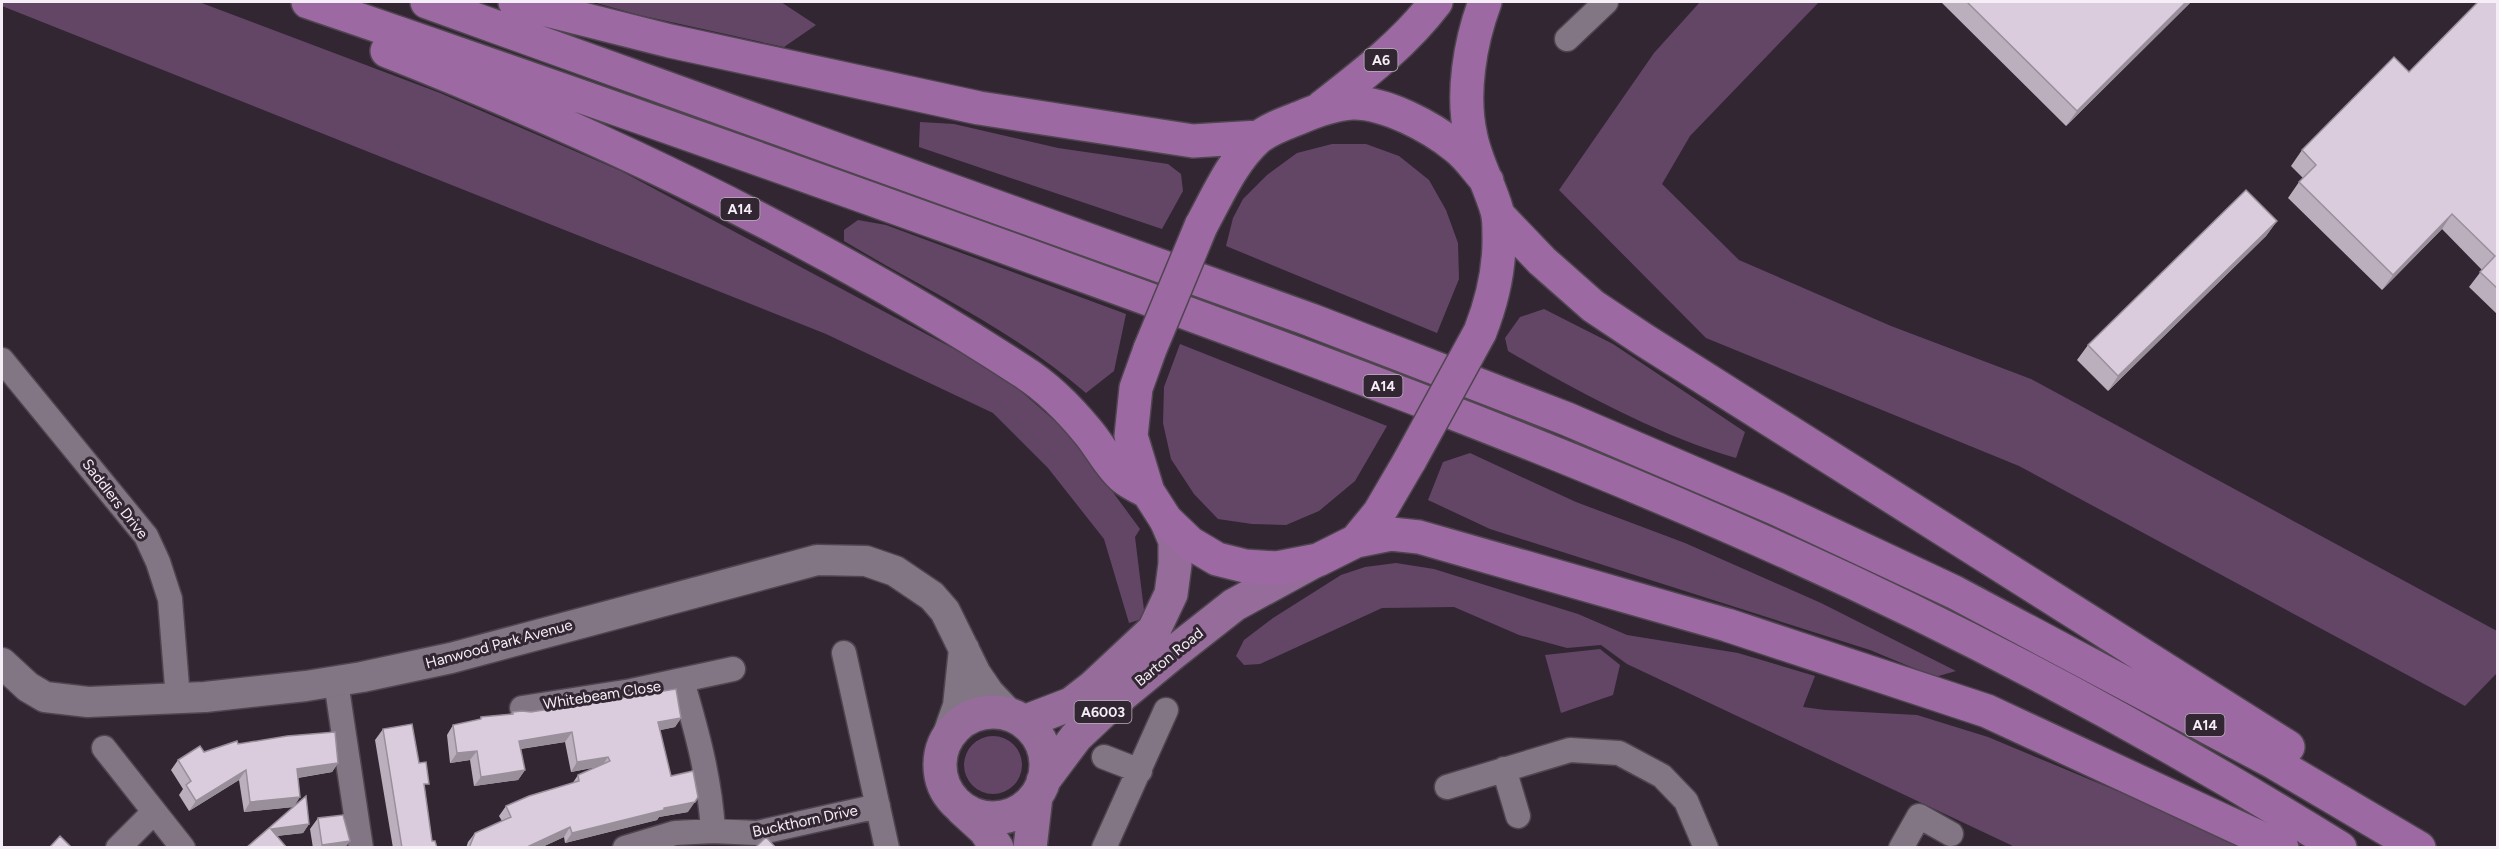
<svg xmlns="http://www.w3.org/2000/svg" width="2499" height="849" font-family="Figtree,sans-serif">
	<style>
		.green { fill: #634666 }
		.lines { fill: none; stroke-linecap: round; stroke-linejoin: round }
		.minor-casing { stroke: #4e454f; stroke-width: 27 }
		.tertiary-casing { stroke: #4e454f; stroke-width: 33 }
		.primary-casing { stroke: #4e454f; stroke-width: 36 }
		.trunk-casing { stroke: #4e454f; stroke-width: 36 }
		.minor { stroke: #827584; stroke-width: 24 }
		.tertiary { stroke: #827584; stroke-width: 30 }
		.primary { stroke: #966c9b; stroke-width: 33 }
		.trunk { stroke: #9d69a3; stroke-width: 33 }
		.trunk-bridge-casing { stroke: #4e454f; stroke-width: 36; stroke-linecap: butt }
		.trunk-bridge { stroke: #9d69a3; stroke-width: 33 }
		.wall { fill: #bbafbd }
		.shaded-wall { fill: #998f9a }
		.building { fill: #daccdc; stroke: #998f9a; stroke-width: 1.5 }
		.labels { text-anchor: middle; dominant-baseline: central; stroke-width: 6; stroke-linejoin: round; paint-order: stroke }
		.shield { fill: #322633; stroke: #bab2bc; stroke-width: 1.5 }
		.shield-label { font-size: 14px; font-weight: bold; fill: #f5eef6 }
		.street-label { font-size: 15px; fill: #f5eef6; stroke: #322633 }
	</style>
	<rect width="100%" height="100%" fill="#322633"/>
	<path class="green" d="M 2,2 L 199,2 L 440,93 L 621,171 L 1001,374 L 1070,434 L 1140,529 L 1135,537 L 1145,618 L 1129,623 L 1104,539 L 1048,468 L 993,413 L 826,334 L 2,6 Z
		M 593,2 L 781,2 L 816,25 L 784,47 L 639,15 Z
		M 1700,2 L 1819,2 L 1690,136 L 1662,184 L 1739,260 L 1891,326 L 2031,379 L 2497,631 L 2497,673 L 2465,706 L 2019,466 L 1706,338 L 1559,190 L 1654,53 Z
		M 920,122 L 954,124 L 1058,148 L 1168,164 L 1181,174 L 1183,191 L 1162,229 L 919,147 Z
		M 1332,144 L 1366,144 L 1399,156 L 1429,180 L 1446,210 L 1458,243 L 1459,279 L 1437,333 L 1226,246 L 1233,218 L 1243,199 L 1267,175 L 1297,153 Z
		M 858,220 L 886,225 L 1126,314 L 1114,371 L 1086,393 C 1013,330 926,290 844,241 L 844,230 Z
		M 1544,309 L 1613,344 L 1745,432 L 1736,458 C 1660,436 1577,391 1508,351 L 1505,338 L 1520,317 Z
		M 1180,344 L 1387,426 L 1355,481 L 1319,511 L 1286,525 L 1252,524 L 1218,519 L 1194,494 L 1171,459 L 1163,423 L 1164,387 Z
		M 1470,453 L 1576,502 L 1685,543 L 1821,603 L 1956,671 L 1935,677 L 1870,650 L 1490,529 L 1428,500 L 1443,462 Z
		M 1396,563 L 1434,569 L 1578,614 L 1627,635 L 1738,653 L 1815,676 L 1803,707 L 1825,710 L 1917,715 L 1988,737 L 2158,808 L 2239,847 L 2015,847 L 1627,664 L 1601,645 L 1567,648 L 1519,635 L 1454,607 L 1382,608 L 1260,664 L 1244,665 L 1236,656 L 1244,640 L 1273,618 L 1341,575 L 1365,567 Z
		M 1600,649 L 1620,665 L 1613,695 L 1561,713 L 1545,655 Z
		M964 765a29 29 0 1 1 58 0a29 29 0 1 1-58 0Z"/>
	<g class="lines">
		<g class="minor-casing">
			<path id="minor" d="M 1567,39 L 1606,2
				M 2,360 L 146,536 L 158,562 L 170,599 L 178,699
				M 844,653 L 887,848
				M 682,681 C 697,732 710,779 713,831
				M 336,682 L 361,848
				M 522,708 L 631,691 L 733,669
				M 104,748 L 183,848
				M 1104,757 L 1140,771
				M 1504,769 L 1518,816
				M 1447,787 L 1570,750 L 1619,753 L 1662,776 L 1686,801 L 1706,848
				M 118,848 L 154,812
				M 625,848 L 675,833 L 713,831 L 757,833 L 878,806
				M 1104,848 L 1166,710
				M 1901,848 L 1919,816 L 1951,834"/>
		</g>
		<g class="tertiary-casing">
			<path id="tertiary" d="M 2,663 L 28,687 L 45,697 L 88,702 L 205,697 L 306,686 L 362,677 L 451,658 L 817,560 L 866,561 L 895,571 L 932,596 L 945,611 L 976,674 L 989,693 L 1009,714
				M 947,737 L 958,706 L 964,649"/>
		</g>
		<g class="primary-casing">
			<path id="primary" d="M940 765a53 53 0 1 1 106 0a53 53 0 1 1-106 0Z
				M 1024,722 L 1071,704 L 1093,687 L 1154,630 L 1171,594 L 1175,564 L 1175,541 L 1166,520
				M 1043,781 L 1076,737 L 1111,704 L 1173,653 L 1234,605 L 1313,562
				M 962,809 L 985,830 L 997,848
				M 1030,848 L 1036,796"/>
		</g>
		<g class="trunk-casing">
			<path id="trunk" d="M 308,2 C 563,89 817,179 1071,271 C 1314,359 1557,448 1793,555 C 1982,640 2164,739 2340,848
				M 427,2 L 1311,320 L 1567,419 L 1777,509 L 1954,592 L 2273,762 L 2419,848
				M 515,2 L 670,41 L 979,108 L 1193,141 L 1259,137
				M 387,51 C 607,138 823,241 1022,371 C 1046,386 1070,410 1088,432 C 1100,446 1110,467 1124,478 C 1131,484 1141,488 1148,492
				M 1322,107 C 1363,75 1404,44 1436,2
				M 1498,215 L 1542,261 L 1593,306 L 1644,340 L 2288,747
				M 1201,226 C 1217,197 1232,161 1258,138 C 1269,129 1286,123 1299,118 C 1315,111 1334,104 1352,103 C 1385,102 1431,127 1456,147 C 1468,156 1477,170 1487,181
				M 1480,332 C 1493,299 1500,269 1499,234 C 1499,226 1499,218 1497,211 C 1490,186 1476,162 1471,137 C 1461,95 1470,42 1485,2
				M 1150,349 L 1136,388 L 1131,436 L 1148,492 L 1166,520 L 1190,543 L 1217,559 L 1245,566 L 1277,568 L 1318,560 L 1356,541 L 1391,534 L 1419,537 L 1727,625 L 1987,711 L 2282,848
				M 1356,541 L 1379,513 L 1410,460"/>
		</g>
		<use href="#minor" class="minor"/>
		<use href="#tertiary" class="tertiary"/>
		<use href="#primary" class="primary"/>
		<use href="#trunk" class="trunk"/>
		<g class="trunk-bridge-casing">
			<path id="trunk-bridge" d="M 1150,349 L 1201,226
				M 1410,460 L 1480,332"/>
		</g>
		<use href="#trunk-bridge" class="trunk-bridge"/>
	</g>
	<path class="wall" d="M 1941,2 L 2191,2 L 2066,126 Z
		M 2498,2 L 2498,315 L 2469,287 L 2482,270 L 2442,229 L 2382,290 L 2288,198 L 2299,182 L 2303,178 L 2291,166 L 2302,150 L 2409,72 Z
		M 2277,221 L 2266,236 L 2108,391 L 2077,360 L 2088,345 Z
		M 513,712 L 681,718 L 675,727 L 660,730 L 671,776 L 688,812 L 659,817 L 657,820 L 565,843 L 564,837 L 540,848 L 466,848 L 468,842 L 475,833 L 502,821 L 499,816 L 506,806 L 572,784 L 578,775 L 597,767 L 571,772 L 565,742 L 521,749 L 525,770 L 518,780 L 474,786 L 470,760 L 450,763 L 447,735 L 453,725 L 480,720 L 481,717 L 511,714 Z
		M 383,729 L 419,763 L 425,790 L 432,841 L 437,848 L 393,848 L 375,740 Z
		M 238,744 L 338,763 L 332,772 L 298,778 L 294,807 L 309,824 L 303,833 L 277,836 L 246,848 L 293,807 L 244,812 L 239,780 L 189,811 L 179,795 L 183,789 L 171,770 L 178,760 L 204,752 Z
		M 318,818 L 345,848 L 313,848 L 310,829 Z"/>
	<path class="shaded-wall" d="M 2186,2 L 2191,2 L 2066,126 L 2077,111 Z
		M 2452,214 L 2442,229 L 2382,290 L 2393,275 Z
		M 2277,221 L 2266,236 L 2108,391 L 2118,376 Z
		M 681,718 L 675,727 L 652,732 L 658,722 Z
		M 572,732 L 565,742 L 512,750 L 519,741 Z
		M 477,751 L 470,760 L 450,763 L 457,753 Z
		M 608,757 L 602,766 L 571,772 L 577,762 Z
		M 338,763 L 332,772 L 290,779 L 297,769 Z
		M 246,770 L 239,780 L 189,811 L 196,801 Z
		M 525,770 L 518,780 L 474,786 L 481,777 Z
		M 300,797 L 294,807 L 244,812 L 250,802 Z
		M 695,802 L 688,812 L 659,817 L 657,820 L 565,843 L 572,833 L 664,808 Z
		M 309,824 L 303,833 L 265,837 L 271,829 Z
		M 570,827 L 564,837 L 540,848 L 525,848 Z
		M 350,841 L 345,848 L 320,848 L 322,845 Z"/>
	<path class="building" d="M 1967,2 L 2186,2 L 2077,111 Z
		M 2478,2 L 2498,2 L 2498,289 L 2480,272 L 2495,256 L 2452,214 L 2393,275 L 2299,182 L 2316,165 L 2302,150 L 2394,57 L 2409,72 Z
		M 2246,190 L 2277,221 L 2118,376 L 2088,345 Z
		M 676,689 L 681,718 L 658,722 L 671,776 L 693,771 L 698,797 L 695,802 L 664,808 L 664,810 L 572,833 L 570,827 L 525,848 L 469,848 L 475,833 L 511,817 L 506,806 L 529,796 L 579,781 L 578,775 L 610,761 L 608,757 L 577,762 L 572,732 L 519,741 L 525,770 L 481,777 L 477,751 L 457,753 L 453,725 L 481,719 L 481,717 L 513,714 L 513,712 L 522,711 L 531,712 Z
		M 412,724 L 419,763 L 426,762 L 429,784 L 424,784 L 432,841 L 435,841 L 437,848 L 402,848 L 383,729 Z
		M 335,732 L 338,763 L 297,769 L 300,797 L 250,802 L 246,770 L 196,801 L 186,785 L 191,781 L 178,760 L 200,746 L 204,752 L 237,741 L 238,744 L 287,736 Z
		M 306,796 L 309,824 L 271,829 L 287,848 L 246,848 Z
		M 343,815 L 350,841 L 322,845 L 318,818 Z
		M 60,836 L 72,848 L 49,848 Z
		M 766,837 L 776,848 L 755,848 Z"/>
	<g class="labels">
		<g class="shield">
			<rect x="1364.5" y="49" width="33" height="22" rx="4.5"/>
			<rect x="720.5" y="198" width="39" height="22" rx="4.5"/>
			<rect x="1363.5" y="375" width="39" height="22" rx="4.5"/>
			<rect x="1074.5" y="701" width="57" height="22" rx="4.5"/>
			<rect x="2185.5" y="714" width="39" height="22" rx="4.5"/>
		</g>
		<g class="shield-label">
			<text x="1381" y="60">A6</text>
			<text x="740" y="209">A14</text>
			<text x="1383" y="386">A14</text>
			<text x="1103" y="712">A6003</text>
			<text x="2205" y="725">A14</text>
		</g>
		<g class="street-label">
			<text transform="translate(115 499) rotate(52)">Saddlers Drive</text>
			<text transform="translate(499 644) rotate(-15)">Hanwood Park Avenue</text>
			<text transform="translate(1169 657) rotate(-39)">Barton Road</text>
			<text transform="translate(602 695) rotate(-9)">Whitebeam Close</text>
			<text transform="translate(805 821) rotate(-12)">Buckthorn Drive</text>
		</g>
	</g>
	<rect width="2499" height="849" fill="none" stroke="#f5eef6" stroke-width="6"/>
</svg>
